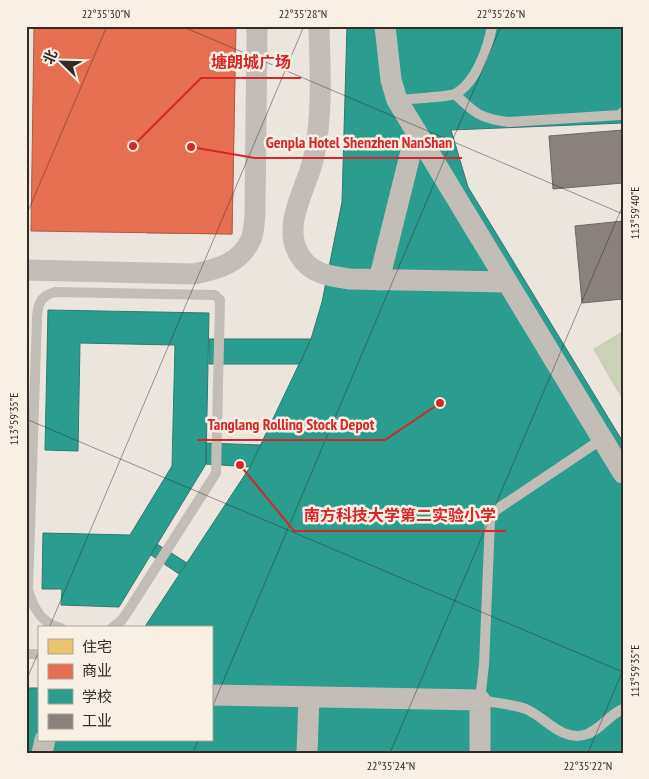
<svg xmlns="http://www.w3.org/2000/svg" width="649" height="779" font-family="'PT Sans Narrow','Noto Sans SC',sans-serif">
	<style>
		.green { fill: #cbd0b9 }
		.homes { fill: #e9c46a; stroke: #b39656 }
		.shops { fill: #e76f51; stroke: #b15b44 }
		.schools { fill: #2a9d8f; stroke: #2d7b70 }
		.industry { fill: #8a817c; stroke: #706762 }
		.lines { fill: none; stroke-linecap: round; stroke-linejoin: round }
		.service { stroke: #c3bdb8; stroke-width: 10 }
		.minor { stroke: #c3bdb8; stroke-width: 21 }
		.ticks { fill: none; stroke: #342b26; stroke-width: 1; stroke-opacity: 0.45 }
		.leader { fill: none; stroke: #d62828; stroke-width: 2 }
		.callout-dot { fill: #d62828; stroke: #f8f0e5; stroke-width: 2 }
		.callout-label { font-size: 16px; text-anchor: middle; font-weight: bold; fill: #d62828; stroke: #f8f0e5; stroke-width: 5; stroke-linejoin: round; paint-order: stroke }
		.neatline { fill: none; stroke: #342b26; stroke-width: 2 }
		.ticks-label { font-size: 12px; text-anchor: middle; fill: #342b26 }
	</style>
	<rect width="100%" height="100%" fill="#ebe5de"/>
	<path class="green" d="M 623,331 L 623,401 L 593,349 Z"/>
	<path class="homes" d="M 514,26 L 574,26 L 574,32 L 613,33 L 612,74 L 573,74 L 573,92 L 543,92 L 543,108 L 530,108 L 513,95 Z
		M 151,60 L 235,62 L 232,234 L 147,233 Z
		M 608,733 L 623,733 L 623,753 L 598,753 L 598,751 L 608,751 Z
		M 58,748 L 262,752 L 58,753 Z
		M 447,748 L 447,753 L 335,753 L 335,749 Z"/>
	<path class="shops" d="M 34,26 L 236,26 L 232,234 L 31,231 Z"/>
	<path class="schools" d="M 347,26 L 623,26 L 623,123 L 451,130 L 468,187 L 623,442 L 623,753 L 26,753 L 26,688 L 39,688 L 39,740 L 211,740 L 211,628 L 144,628 L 250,467 L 311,339 L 322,302 L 342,202 Z
		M 48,310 L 209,313 L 206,464 L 119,607 L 61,605 L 62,589 L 42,589 L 43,533 L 130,535 L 172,466 L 175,345 L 80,343 L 78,451 L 45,450 Z
		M 209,339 L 311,339 L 300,364 L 209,364 Z
		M 206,443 L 261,445 L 250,467 L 206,464 Z
		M 157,544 L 187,563 L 179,574 L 151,555 Z"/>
	<path class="industry" d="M 623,130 L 623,183 L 553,189 L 549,136 Z
		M 623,221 L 623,299 L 582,303 L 575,226 Z"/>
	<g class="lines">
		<path class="service" d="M 455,94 C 474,113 481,119 509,122 L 620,115 L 623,112
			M 397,100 C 408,99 447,97 455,94 C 476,83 488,48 492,26
			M 602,439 L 496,510 L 490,520 L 484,665 L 480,700 C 495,703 512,704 526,709 C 545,717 561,741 584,735 C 600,731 608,715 623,709
			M 61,628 C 41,623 34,609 28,590 L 37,317 C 38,303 41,296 55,292 L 215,295 L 220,300 L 216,473 L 130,608 L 122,620 L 112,628
			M 26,654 L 39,654"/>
		<path class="minor" d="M 319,26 C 320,69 323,114 314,156 C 308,187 280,225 300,256 C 311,274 330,276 350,279 L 507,282
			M 385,26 L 391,80 L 397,100 L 623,473
			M 26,270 L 194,274 C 218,269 241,263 251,239 C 254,232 254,223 255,215 L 257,26
			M 379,280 L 416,131
			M 211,695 L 480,700 L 480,753
			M 42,753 L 45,740
			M 307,753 L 309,697"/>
	</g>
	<path class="ticks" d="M 181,26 L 623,214M 26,216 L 107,26M 26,419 L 623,672M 49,628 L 304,26M 26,681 L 39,651M 211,710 L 501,26M 193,753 L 198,740M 390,753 L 623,205M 588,753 L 623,670"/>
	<path class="leader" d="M133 146L201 78H301M191 147L255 158H462M440 403L385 440H197M240 465L294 531H506"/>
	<g class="callout-dot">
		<circle cx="133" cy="146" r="5"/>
		<circle cx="191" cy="147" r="5"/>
		<circle cx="440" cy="403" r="5"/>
		<circle cx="240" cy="465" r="5"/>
	</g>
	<g class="callout-label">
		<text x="251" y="68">塘朗城广场</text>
		<text x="359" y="148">Genpla Hotel Shenzhen NanShan</text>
		<text x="291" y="430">Tanglang Rolling Stock Depot</text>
		<text x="400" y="521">南方科技大学第二实验小学</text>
	</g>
	<rect width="649" height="779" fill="none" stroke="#f8f0e5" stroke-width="55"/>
	<rect x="38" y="626" width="175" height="115" fill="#f8f0e5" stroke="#aaa199"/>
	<rect x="48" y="639" width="25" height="15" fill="#e9c46a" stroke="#aaa199"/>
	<text x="82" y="652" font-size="15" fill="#342b26">住宅</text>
	<rect x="48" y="664" width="25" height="15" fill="#e76f51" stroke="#aaa199"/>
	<text x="82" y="676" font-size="15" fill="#342b26">商业</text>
	<rect x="48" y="689" width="25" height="15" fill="#2a9d8f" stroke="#aaa199"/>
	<text x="82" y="702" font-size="15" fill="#342b26">学校</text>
	<rect x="48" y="714" width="25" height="15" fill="#8a817c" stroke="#aaa199"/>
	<text x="82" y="726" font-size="15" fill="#342b26">工业</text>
	<g transform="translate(62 62) rotate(293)" stroke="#f8f0e5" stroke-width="4" paint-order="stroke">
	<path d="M0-4L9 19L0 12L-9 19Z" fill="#342b26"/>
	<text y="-8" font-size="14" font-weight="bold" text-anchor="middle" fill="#342b26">北</text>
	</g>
	<rect x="28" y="28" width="594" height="724" class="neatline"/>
	<g class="ticks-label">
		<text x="106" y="18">22°35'30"N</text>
		<text x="303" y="18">22°35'28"N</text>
		<text x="501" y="18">22°35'26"N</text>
		<text transform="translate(635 213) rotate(-90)" y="4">113°59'40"E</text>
		<text transform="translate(14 419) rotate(-90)" y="4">113°59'35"E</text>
		<text transform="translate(635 671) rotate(-90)" y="4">113°59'35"E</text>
		<text x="391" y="770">22°35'24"N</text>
		<text x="588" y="770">22°35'22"N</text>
	</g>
</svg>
